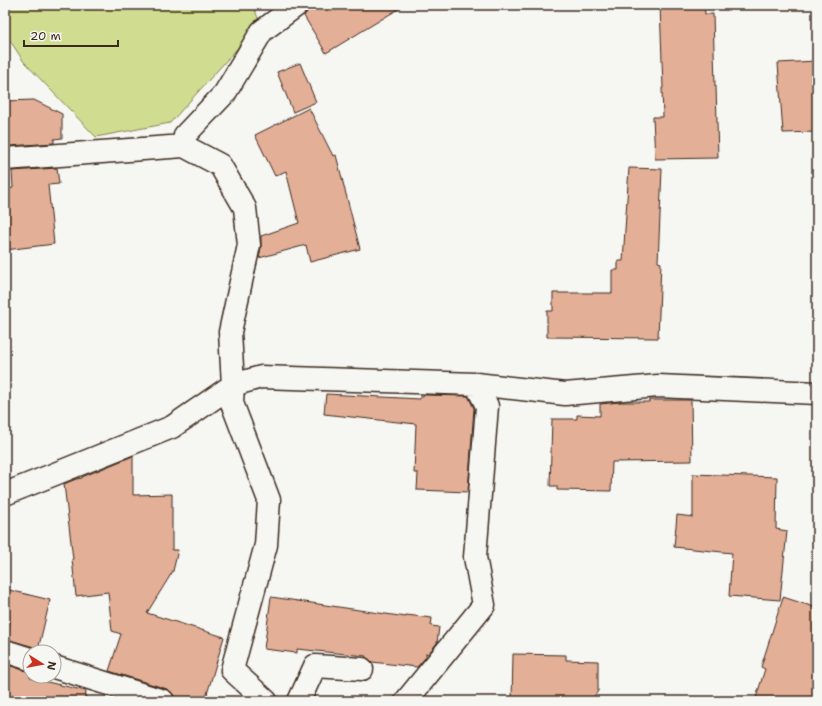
<svg xmlns="http://www.w3.org/2000/svg" width="822" height="706" font-family="'Shantell Sans',sans-serif">
	<style>
		.green { fill: #d0dc8f; stroke: #868356 }
		.building { fill: #e4af97; stroke: #3b2a1e }
		.lines { fill: none; stroke-linecap: round; stroke-linejoin: round }
		.minor-casing { stroke: #3b2a1e; stroke-width: 25 }
		.minor { stroke: #f6f6f2; stroke-width: 22 }
	</style>
	<rect width="100%" height="100%" fill="#f6f6f2"/>
	<filter id="ink" filterUnits="userSpaceOnUse"><feTurbulence type="fractalNoise" baseFrequency=".025" numOctaves="2"/><feDisplacementMap in="SourceGraphic" scale="8" xChannelSelector="R" yChannelSelector="G"/><feConvolveMatrix kernelMatrix="1 2 1 2 8 2 1 2 1" color-interpolation-filters="sRGB"/></filter>
	<g filter="url(#ink)">
		<path class="green" d="M 5,5 L 256,5 L 254,8 L 260,23 L 226,61 L 170,123 L 96,137 L 24,62 L 5,33 Z"/>
		<path class="building" d="M 309,5 L 405,5 L 326,53 L 304,16 L 308,10 Z
			M 660,5 L 704,5 L 705,14 L 713,14 L 715,86 L 716,86 L 718,158 L 655,159 L 653,117 L 663,117 L 662,88 L 663,88 Z
			M 817,61 L 817,132 L 783,133 L 778,63 Z
			M 300,63 L 316,102 L 293,112 L 277,72 Z
			M 34,100 L 62,114 L 62,138 L 54,139 L 54,143 L 9,146 L 8,137 L 5,138 L 5,101 Z
			M 309,108 L 333,156 L 336,155 L 360,249 L 310,262 L 306,245 L 259,258 L 261,247 L 261,236 L 299,223 L 286,171 L 275,176 L 255,135 Z
			M 57,168 L 59,184 L 48,185 L 54,244 L 5,250 L 5,189 L 13,188 L 12,171 Z
			M 629,168 L 662,169 L 658,262 L 661,263 L 658,338 L 547,337 L 547,311 L 553,311 L 553,293 L 612,293 L 612,270 L 618,270 L 618,261 L 623,261 Z
			M 326,394 L 420,399 L 420,397 L 423,397 L 424,395 L 468,396 L 474,408 L 468,492 L 417,490 L 418,473 L 414,473 L 416,424 L 324,414 Z
			M 649,400 L 691,400 L 692,461 L 612,462 L 611,491 L 557,490 L 557,486 L 550,486 L 552,419 L 577,419 L 577,415 L 600,416 L 600,404 L 620,402 L 649,402 Z
			M 133,456 L 133,495 L 172,494 L 172,550 L 178,550 L 173,571 L 147,613 L 224,637 L 205,701 L 175,701 L 175,698 L 172,693 L 167,689 L 109,671 L 121,634 L 112,631 L 108,592 L 76,596 L 72,559 L 73,559 L 64,484 L 76,479 L 82,478 L 82,477 Z
			M 693,474 L 777,477 L 776,529 L 787,531 L 780,600 L 729,596 L 732,553 L 674,547 L 677,515 L 693,517 Z
			M 5,589 L 50,600 L 38,650 L 34,647 L 6,639 L 10,622 L 5,621 Z
			M 271,597 L 406,617 L 406,615 L 432,618 L 431,626 L 439,627 L 437,643 L 428,654 L 426,653 L 426,657 L 417,667 L 372,662 L 369,659 L 365,657 L 366,656 L 297,649 L 297,653 L 264,649 Z
			M 783,597 L 817,608 L 817,701 L 755,701 L 765,669 L 761,667 Z
			M 513,654 L 566,655 L 566,660 L 598,661 L 598,691 L 591,701 L 512,701 Z
			M 5,664 L 26,671 L 30,671 L 30,678 L 86,691 L 85,701 L 5,701 Z"/>
		<g class="lines">
			<g class="minor-casing">
				<path id="minor" d="M 184,146 L 185,135 L 225,93 L 262,31 L 297,5
					M 5,159 L 184,146 L 220,165 L 245,208 L 249,245 L 230,332 L 233,385 L 232,403 L 269,500 L 266,545 L 232,670 L 266,701
					M 5,494 L 172,427 L 233,385 L 261,377 L 476,384 L 565,394 L 658,386 L 817,393
					M 5,651 L 30,659
					M 54,667 L 163,701
					M 299,701 L 315,666 L 362,669
					M 406,701 L 484,605 L 475,557 L 487,406 L 476,384"/>
			</g>
			<use href="#minor" class="minor"/>
		</g>
	</g>
	<rect width="822" height="706" fill="none" stroke="#f6f6f2" stroke-width="20"/>
	<rect x="10" y="10" width="802" height="686" fill="none" stroke="#3b2a1e" stroke-width="1.5" filter="url(#ink)"/>
	<g transform="translate(42 664) rotate(101)"><circle r="19" fill="#f6f6f2" stroke="#aba49d"/>
	<path d="M0-3L7 15L0 10L-7 15Z" fill="#c8321e"/>
	<text y="-6" font-size="11" font-weight="bold" text-anchor="middle" fill="#3b2a1e">N</text>
	</g>
	<path d="M24 40v6h94v-6" fill="none" stroke="#3b2a1e" stroke-width="2"/>
	<text x="30" y="40" font-size="12" fill="#3b2a1e" stroke="#f6f6f2" stroke-width="3" paint-order="stroke">20 m</text>
</svg>
